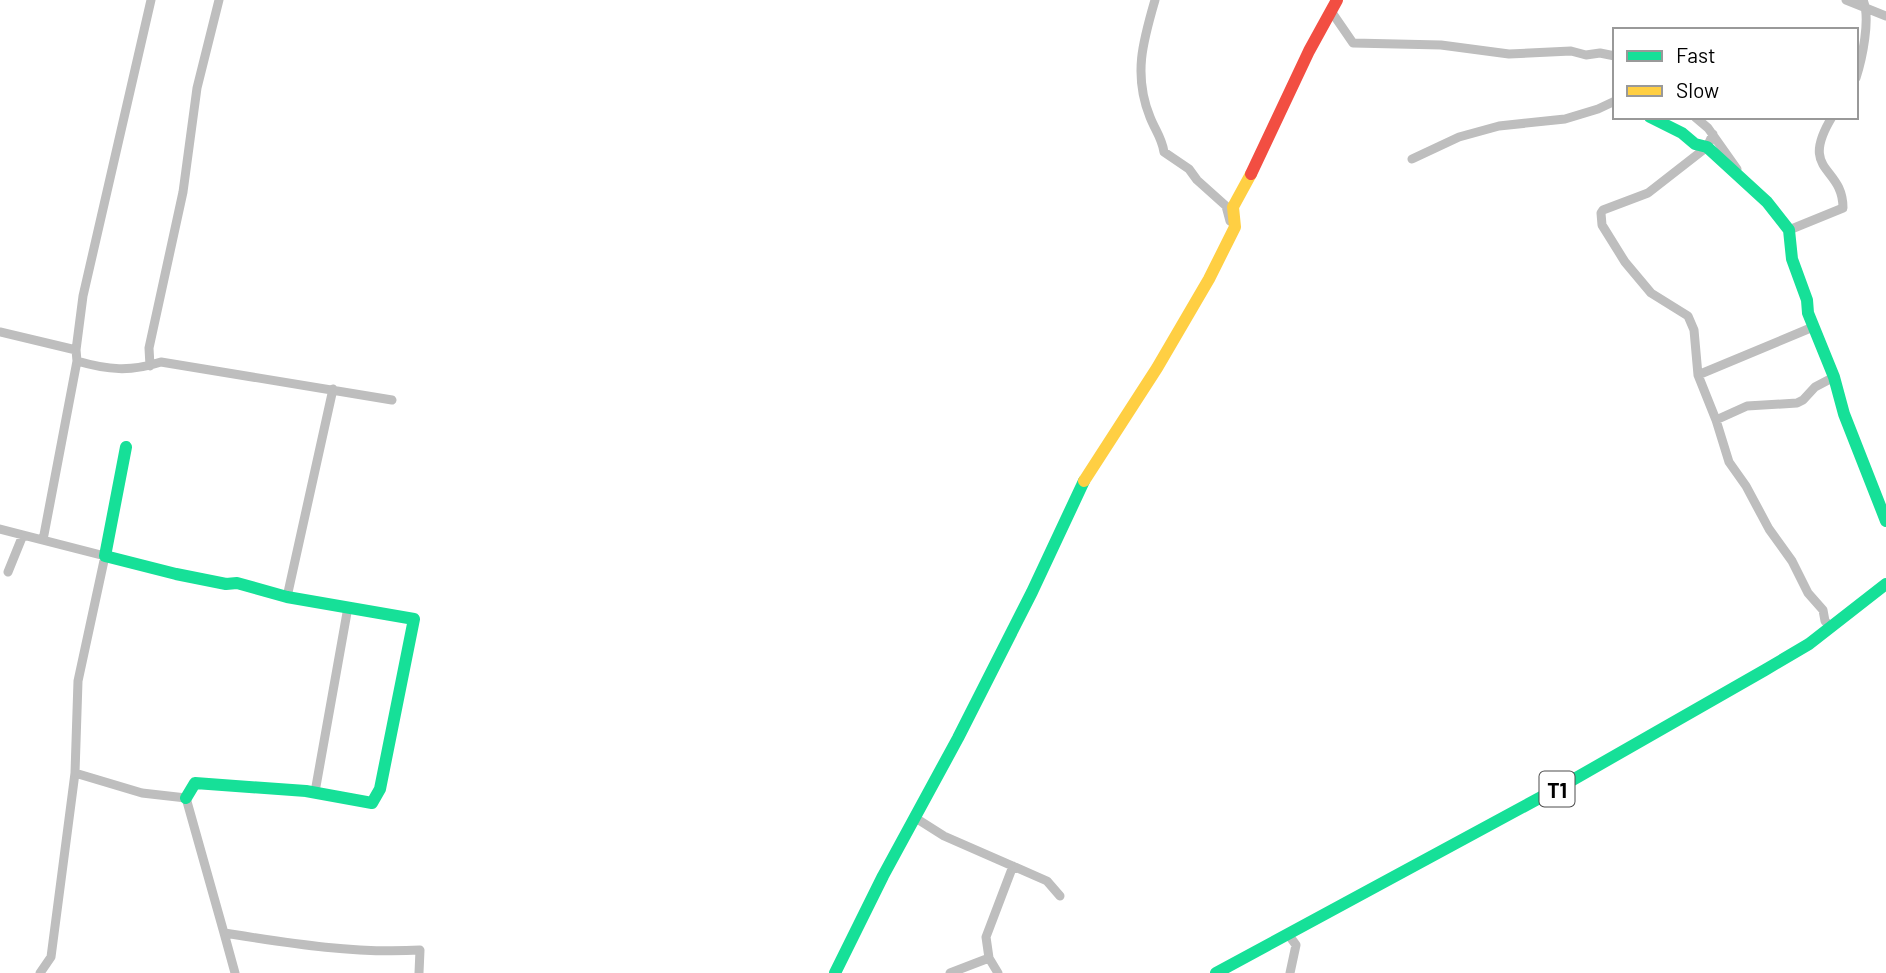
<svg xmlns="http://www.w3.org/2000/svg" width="1886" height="973" font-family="Barlow,sans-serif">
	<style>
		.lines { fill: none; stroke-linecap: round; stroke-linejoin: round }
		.street { stroke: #bebebe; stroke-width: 9 }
		.fast { stroke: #16e098; stroke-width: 12 }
		.slow { stroke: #ffcf43; stroke-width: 12 }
		.jam { stroke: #f24e42; stroke-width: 12 }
		.labels { text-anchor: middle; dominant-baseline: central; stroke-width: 7; stroke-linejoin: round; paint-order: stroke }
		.shield { fill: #fff; stroke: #4c4c4c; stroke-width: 2 }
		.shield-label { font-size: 21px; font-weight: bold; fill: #000 }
	</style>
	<rect width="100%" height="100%" fill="#fff"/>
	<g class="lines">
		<path class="street" d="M 1155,0 C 1143,41 1133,75 1150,117 C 1155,130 1162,138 1164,152 L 1189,169 L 1197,180 L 1226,206 L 1230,221
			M 1846,0 L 1886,16
			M 1331,11 L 1353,43 L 1441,45 L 1509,54 L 1571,51 L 1586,55 L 1600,53 L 1615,56
			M 1856,78 C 1862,59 1871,18 1863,0
			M 1695,117 L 1708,128 L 1737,169
			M 1713,134 L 1707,147 L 1648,193 L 1603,210 L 1601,213 L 1602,225 L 1625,262 L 1651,293 L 1688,316 L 1694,330 L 1698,375 L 1716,420
			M 1412,159 L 1459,137 L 1499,126 L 1565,119 L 1598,109 L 1615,101
			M 1789,230 L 1843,208 C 1843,165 1798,173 1832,117
			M 0,332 L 76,350 L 77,361 C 108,370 130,372 161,362 L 392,400
			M 76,350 L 83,296 L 151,0
			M 150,366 L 149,348 L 183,192 L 197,88 L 219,0
			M 1698,375 L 1813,327
			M 0,529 L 105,556 L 78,681 L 75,773 L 142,793 L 186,798 L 224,933 C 288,943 354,954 420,950 L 419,973
			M 43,540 L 77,361
			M 8,572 L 23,535
			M 287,597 L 333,389
			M 1831,627 L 1825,621 L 1823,610 L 1808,593 L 1792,561 L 1769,529 L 1746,486 L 1729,462 L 1716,420 L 1747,406 L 1797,403 L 1803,400 L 1815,387 L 1834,377
			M 315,792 L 348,607
			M 914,817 L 944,836 L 1047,881 L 1060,896
			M 224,933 L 235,973
			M 1288,934 L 1296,945 L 1290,973
			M 40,973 L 51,957 L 75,773
			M 950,973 L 989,958
			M 998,973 L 989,958 L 986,937 L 1013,866"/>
		<path class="fast" d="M 1650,117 L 1682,133 L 1695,144 L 1707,147 L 1767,202 L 1789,230 L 1792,259 L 1807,300 L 1808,313 L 1834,377 L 1844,414 L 1886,521
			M 126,447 L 105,556 L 176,574 L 226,584 L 237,583 L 287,597 L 414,619 L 380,789 L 372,803 L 306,791 L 195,783 L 186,798
			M 835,973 L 883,876 L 958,738 L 1032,592 L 1084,481
			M 1216,973 L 1569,782 L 1765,670 L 1809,644 L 1886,584"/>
		<path class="slow" d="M 1084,481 L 1157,368 L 1209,279 L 1235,227 L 1233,207 L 1251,174"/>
		<path class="jam" d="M 1251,174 L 1309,51 L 1337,0"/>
	</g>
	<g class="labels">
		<rect class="shield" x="1539.5" y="771.5" width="35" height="35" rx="5"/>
		<g class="shield-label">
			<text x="1557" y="789">T1</text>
		</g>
	</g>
	<rect x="1613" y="28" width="245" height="91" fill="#ffffff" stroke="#999999" stroke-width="2"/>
	<rect x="1627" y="51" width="35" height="10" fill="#16e098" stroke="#999999" stroke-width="2"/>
	<text x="1676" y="63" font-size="21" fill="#000000">Fast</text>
	<rect x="1627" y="86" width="35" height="10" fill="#ffcf43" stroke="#999999" stroke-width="2"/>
	<text x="1676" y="98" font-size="21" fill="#000000">Slow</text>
</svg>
